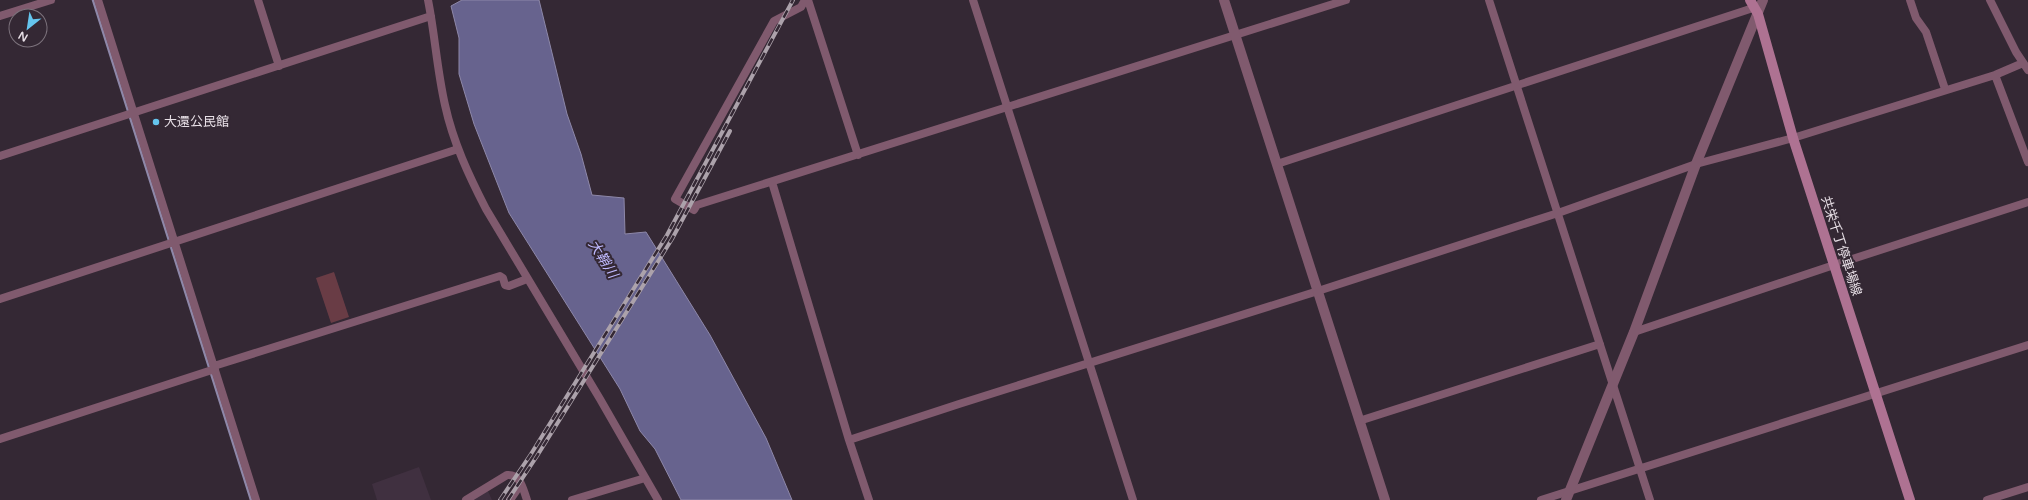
<svg xmlns="http://www.w3.org/2000/svg" width="2028" height="500" font-family="'Varela Round','Noto Sans JP',sans-serif">
	<style>
		.built { fill: #403040 }
		.green { fill: #693c45 }
		.water { fill: #67638e; stroke: #8e88a9 }
		.lines { fill: none; stroke-linecap: round; stroke-linejoin: round }
		.stream { stroke: #8e88a9; stroke-width: 2.5 }
		.minor { stroke: #805a6e; stroke-width: 8 }
		.tertiary { stroke: #805a6e; stroke-width: 10 }
		.secondary { stroke: #ae7292; stroke-width: 10 }
		.rail-casing { stroke: #aca2ab; stroke-width: 4 }
		.rail { stroke: #342834; stroke-width: 2.5; stroke-dasharray: 8; stroke-linecap: butt }
		.poi-dot { fill: #65c5ee; stroke: #342834; stroke-width: 1.5 }
		.labels { text-anchor: middle; dominant-baseline: central; stroke-width: 4; stroke-linejoin: round; paint-order: stroke }
		.poi-label { font-size: 13px; fill: #e8e0e7; stroke: #342834; text-anchor: start }
		.street-label { font-size: 13px; fill: #e8e0e7; stroke: #342834 }
		.water-label { font-size: 14px; font-style: italic; fill: #beb8fd; stroke: #342834 }
	</style>
	<rect width="100%" height="100%" fill="#342834"/>
	<path class="built" d="M 419,467 L 431,500 L 377,500 L 372,484 Z
		M 487,489 L 492,500 L 472,500 Z"/>
	<path class="green" d="M 334,272 L 349,317 L 331,323 L 316,278 Z"/>
	<path class="water" d="M 462,0 L 539,0 L 567,114 L 581,154 L 592,195 L 624,198 L 625,234 L 646,232 L 710,335 L 766,438 L 792,500 L 681,500 L 655,449 L 640,431 L 620,389 L 509,213 L 474,124 L 459,74 L 459,38 L 451,6 Z"/>
	<g class="lines">
		<path class="stream" d="M 93,0 L 251,500"/>
		<path class="minor" d="M 98,0 L 256,500
			M 258,0 L 279,66
			M 428,0 C 435,35 437,70 445,105 C 453,142 469,176 486,209 L 600,399 L 658,500
			M 805,0 L 801,7 L 774,21 L 675,199 L 694,210 L 697,205 L 1346,0
			M 808,0 L 858,155
			M 973,0 L 1133,500
			M 1489,0 L 1650,500
			M 1910,0 L 1916,18 L 1926,32 L 1945,89
			M 1990,0 L 2016,52 L 2028,70
			M 0,16 L 51,0
			M 1995,75 L 2028,162
			M 0,156 L 431,16
			M 1277,164 L 1753,8
			M 772,182 L 849,440 L 869,500
			M 0,299 L 458,149
			M 1634,332 L 1834,265 L 2028,202
			M 214,366 L 500,276 L 503,278 L 505,285 L 509,286 L 527,279
			M 1359,421 L 1600,344
			M 0,439 L 215,369
			M 849,440 L 959,404 L 1318,291 L 1558,213 L 1696,164 L 1793,138 L 1995,75 L 2023,63
			M 466,500 L 507,475 C 521,474 523,489 527,500
			M 510,500 L 521,484
			M 572,500 L 645,478
			M 1541,500 L 2028,345
			M 1987,500 L 2028,487"/>
		<path class="tertiary" d="M 1224,0 L 1385,500
			M 1566,500 L 1634,332 L 1696,164 L 1763,0"/>
		<path class="secondary" d="M 1750,0 L 1758,14 L 1793,138 L 1910,500"/>
		<g class="rail-casing">
			<path id="rail" d="M 500,500 L 531,454 L 667,235 L 793,0
				M 508,500 L 537,456 L 672,239 L 730,131"/>
		</g>
		<use href="#rail" class="rail"/>
	</g>
	<circle class="poi-dot" cx="156" cy="122" r="4"/>
	<g class="labels">
		<g class="poi-label">
			<text x="164" y="122">大還公民館</text>
		</g>
		<g class="street-label">
			<text transform="translate(1841 246) rotate(72)">共栄千丁停車場線</text>
		</g>
		<g class="water-label">
			<text transform="translate(603 259) rotate(58)">大鞘川</text>
		</g>
	</g>
	<g transform="translate(28 28) rotate(210)"><circle r="19" fill="#342834" stroke="#7c727c"/>
	<path d="M0-3L7 15L0 10L-7 15Z" fill="#65c5ee"/>
	<text y="-6" font-size="11" font-weight="bold" text-anchor="middle" fill="#e8e0e7">N</text>
	</g>
</svg>
